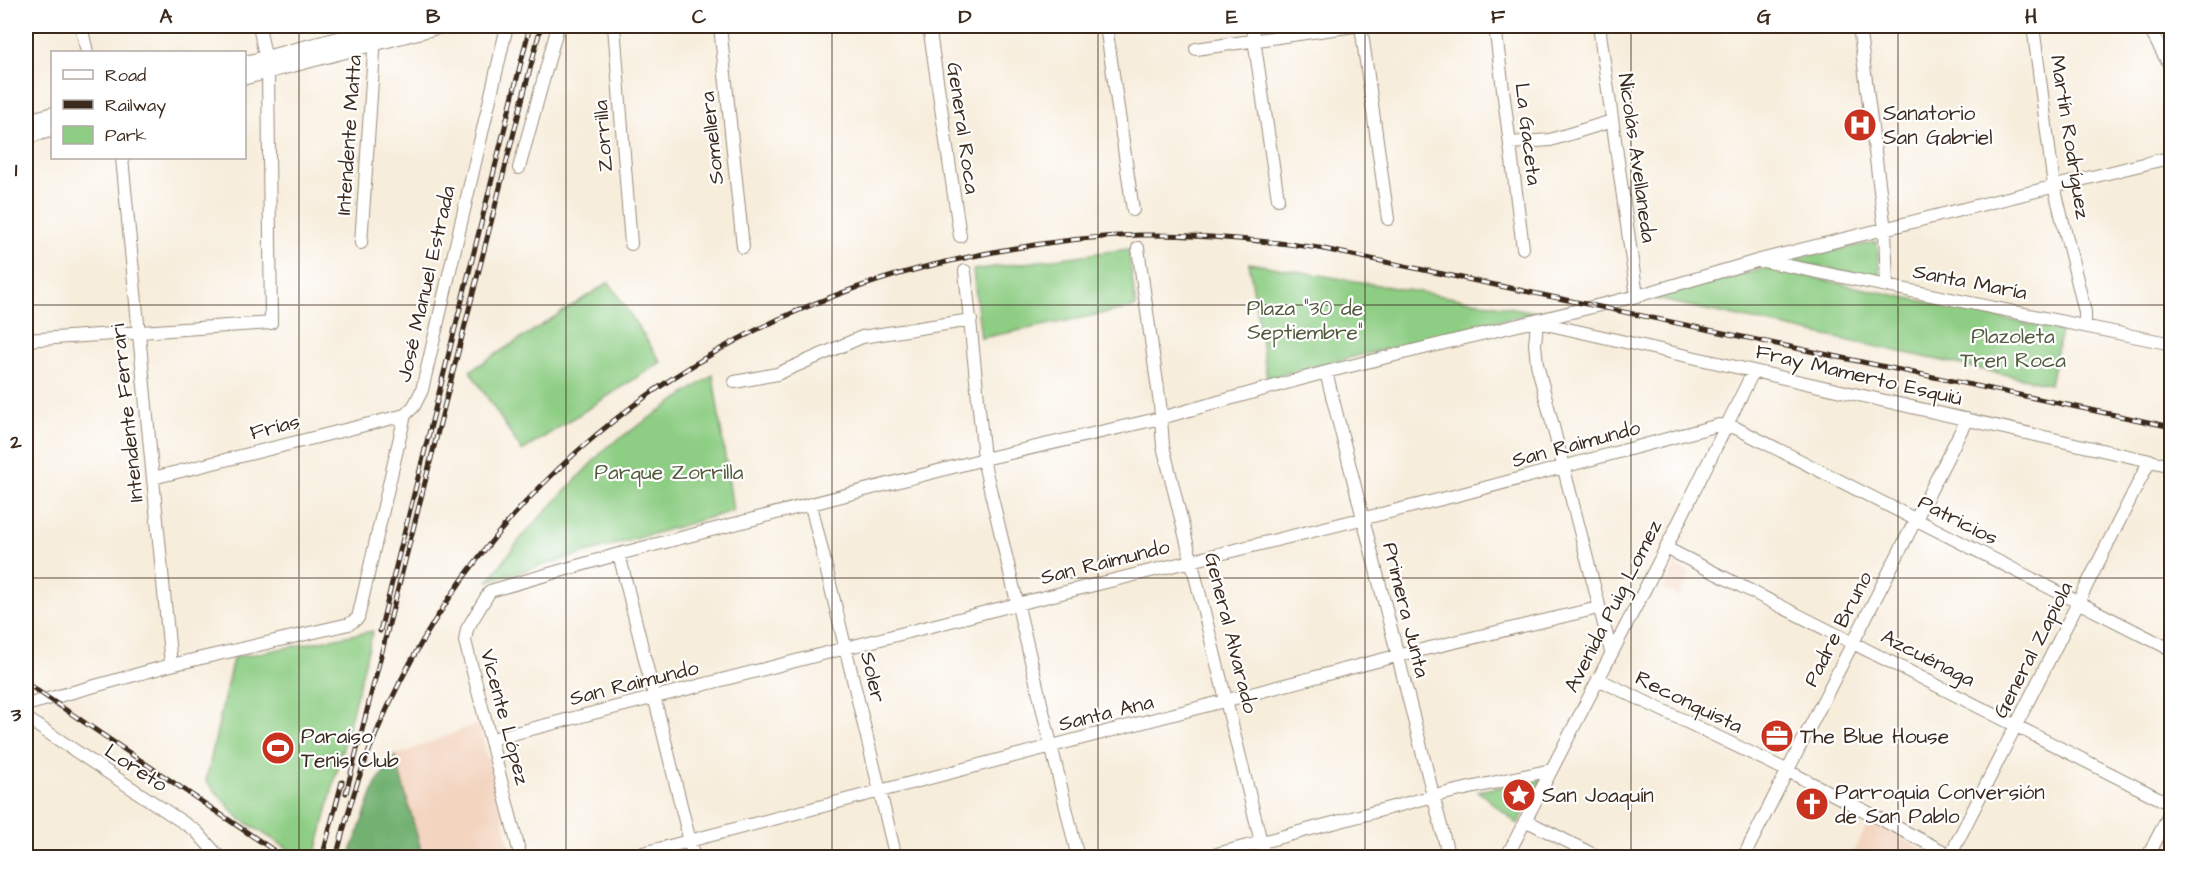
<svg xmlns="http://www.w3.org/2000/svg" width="2197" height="883" font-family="'Architects Daughter',sans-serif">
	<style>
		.built { fill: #f3d4bf }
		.green { fill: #8ece84; stroke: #647c51; stroke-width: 1.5 }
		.forest { fill: #72b172; stroke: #566e48; stroke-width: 1.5 }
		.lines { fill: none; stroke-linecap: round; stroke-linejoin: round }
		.minor-casing { stroke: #998c7c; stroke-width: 14 }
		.tertiary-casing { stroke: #998c7c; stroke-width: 17 }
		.minor { stroke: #fff; stroke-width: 12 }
		.tertiary { stroke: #fff; stroke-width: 15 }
		.rail-casing { stroke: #3b2a1e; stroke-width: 5 }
		.rail { stroke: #fff; stroke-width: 3; stroke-dasharray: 9; stroke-linecap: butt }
		.grid { fill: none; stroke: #3b2a1e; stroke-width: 1.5; stroke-opacity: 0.55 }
		.labels { text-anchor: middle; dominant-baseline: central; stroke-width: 4.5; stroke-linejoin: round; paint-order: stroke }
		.poi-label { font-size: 21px; fill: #3b2a1e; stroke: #fff; text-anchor: start }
		.street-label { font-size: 21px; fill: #3b2a1e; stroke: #fff }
		.park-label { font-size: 21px; fill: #545b3d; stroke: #fff }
		.neatline { fill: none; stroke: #3b2a1e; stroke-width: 2 }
		.grid-label { font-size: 20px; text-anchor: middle; font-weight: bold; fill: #3b2a1e }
	</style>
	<rect width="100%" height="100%" fill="#fff"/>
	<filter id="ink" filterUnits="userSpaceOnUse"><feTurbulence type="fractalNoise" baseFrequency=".0167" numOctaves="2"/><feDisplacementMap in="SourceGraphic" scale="12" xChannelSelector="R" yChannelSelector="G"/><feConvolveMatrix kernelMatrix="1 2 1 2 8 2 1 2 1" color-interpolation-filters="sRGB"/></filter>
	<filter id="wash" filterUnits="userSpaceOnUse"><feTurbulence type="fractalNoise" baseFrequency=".008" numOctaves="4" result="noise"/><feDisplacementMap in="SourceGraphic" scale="24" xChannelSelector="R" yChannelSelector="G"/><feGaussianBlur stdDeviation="1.35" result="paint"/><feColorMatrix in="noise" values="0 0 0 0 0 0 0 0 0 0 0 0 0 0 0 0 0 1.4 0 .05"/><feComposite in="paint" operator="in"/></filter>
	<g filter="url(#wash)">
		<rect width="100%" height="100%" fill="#f7eddb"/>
		<path class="built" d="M 1675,565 L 1691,573 L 1679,597 L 1663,589 Z
			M 479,723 L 513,857 L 423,857 L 395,756 Z
			M 2171,818 L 2171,857 L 2151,857 Z
			M 1869,822 L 1937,856 L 1936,857 L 1851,857 Z"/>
		<path class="green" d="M 1877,242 L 1880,278 L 1786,260 Z
			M 1128,249 L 1136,307 L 981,338 L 973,270 Z
			M 1249,263 L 1537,312 L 1267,378 Z
			M 1768,268 L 2061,331 L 2050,384 L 1651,298 Z
			M 609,282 L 661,362 L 522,451 L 470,371 Z
			M 713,375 L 733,511 L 488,581 L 525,533 L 607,447 Z
			M 373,631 L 315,857 L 301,857 L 239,818 L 206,781 L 233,658 Z
			M 1542,779 L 1518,824 L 1478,791 Z"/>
		<path class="forest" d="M 395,756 L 423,857 L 349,857 L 376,783 Z"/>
	</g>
	<g filter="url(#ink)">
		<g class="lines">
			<g class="minor-casing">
				<path id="minor" d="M 81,26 L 87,52
					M 614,26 L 631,244
					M 720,26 L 743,247
					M 929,26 L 960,236
					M 1106,26 L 1133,210
					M 1252,26 L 1278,199
					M 1361,26 L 1388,219
					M 1495,26 L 1523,248
					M 1599,26 L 1637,296
					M 1859,26 L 1885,230 L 1887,286
					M 2033,26 L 2054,186 L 2085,312 L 2085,325
					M 2148,26 L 2172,70
					M 1196,49 L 1354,26
					M 1510,143 L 1550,140 L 1612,121
					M 122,158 L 171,665
					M 519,168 L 558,26
					M 361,243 L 375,37
					M 1138,248 L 1160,404 L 1163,446 L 1265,858
					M 1764,261 L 2172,344
					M 965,271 L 985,468 L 1078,858
					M 26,340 L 271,323 L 268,71 L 259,26
					M 1326,372 L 1449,858
					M 735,382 L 777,374 L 862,337 L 971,320
					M 153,478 L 405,415
					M 811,505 L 896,858
					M 1666,548 L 2172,805
					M 619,554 L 694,858
					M 1611,652 L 1537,364 L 1535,344 L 1537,322 L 2172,466
					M 1598,679 L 1786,770 L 1956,858
					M 26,705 L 171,665 L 349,624 L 358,618 L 405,415 L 414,406 L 422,390 L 507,26
					M 26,718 L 196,831 L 220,858
					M 492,739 L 1017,604 L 1458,495 L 1719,425 L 1736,428 L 2172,650
					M 1525,820 L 1600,858
					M 521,858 L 465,641 L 467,629 L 490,591 L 619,554 L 984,459 L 1161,418 L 1326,372 L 1637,296 L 1760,260 L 2172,157
					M 624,858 L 1396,656 L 1598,608
					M 1202,858 L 1434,796 L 1551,770
					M 1506,858 L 1666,548 L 1753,372
					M 1743,858 L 1967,419
					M 1949,858 L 2150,460
					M 2147,858 L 2172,809"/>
			</g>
			<g class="tertiary-casing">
				<path id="tertiary" d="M 244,64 L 390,26
					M 244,77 L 439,26
					M 26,122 L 52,115
					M 26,136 L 52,129"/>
			</g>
			<use href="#minor" class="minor"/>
			<use href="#tertiary" class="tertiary"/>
			<g class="rail-casing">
				<path id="rail" d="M 380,631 L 530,26
					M 26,683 L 285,858
					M 346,793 L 541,26
					M 322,858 L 342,782
					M 336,858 C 343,831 350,804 359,778 C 450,520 662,335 925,267 C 994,250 1068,237 1140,235 C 1200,234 1259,240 1319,248 L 2172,427"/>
			</g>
			<use href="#rail" class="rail"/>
		</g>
	</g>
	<path class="grid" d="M 299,26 L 299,858M 566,26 L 566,858M 832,26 L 832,858M 1098,26 L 1098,858M 1365,26 L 1365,858M 1631,26 L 1631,858M 1898,26 L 1898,858M 26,305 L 2172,305M 26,578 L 2172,578"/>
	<defs>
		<g id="hospital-disc" transform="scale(1.725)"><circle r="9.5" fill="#c8321e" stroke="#fff"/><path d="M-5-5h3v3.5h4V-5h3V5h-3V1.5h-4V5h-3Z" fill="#fff"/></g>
		<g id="office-disc" transform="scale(1.725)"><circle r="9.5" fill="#c8321e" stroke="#fff"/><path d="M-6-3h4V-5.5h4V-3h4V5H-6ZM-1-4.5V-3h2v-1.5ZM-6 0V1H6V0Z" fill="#fff"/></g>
		<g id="stadium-disc" transform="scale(1.725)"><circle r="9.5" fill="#c8321e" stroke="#fff"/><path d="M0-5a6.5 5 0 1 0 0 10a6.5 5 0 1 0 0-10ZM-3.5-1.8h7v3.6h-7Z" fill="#fff"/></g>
		<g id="sight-disc" transform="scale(1.725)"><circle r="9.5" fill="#c8321e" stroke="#fff"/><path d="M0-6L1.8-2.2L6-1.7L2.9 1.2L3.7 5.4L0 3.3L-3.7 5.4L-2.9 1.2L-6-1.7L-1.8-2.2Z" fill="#fff"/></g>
		<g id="church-disc" transform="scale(1.725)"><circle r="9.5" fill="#c8321e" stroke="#fff"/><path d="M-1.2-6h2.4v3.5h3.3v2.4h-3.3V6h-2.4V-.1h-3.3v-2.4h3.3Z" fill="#fff"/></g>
	</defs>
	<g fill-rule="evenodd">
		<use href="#hospital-disc" x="1860" y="125"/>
		<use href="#office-disc" x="1777" y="736"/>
		<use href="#stadium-disc" x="278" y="748"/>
		<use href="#sight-disc" x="1519" y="795"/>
		<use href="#church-disc" x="1812" y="804"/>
	</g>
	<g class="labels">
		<g class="poi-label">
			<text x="1883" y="113">Sanatorio<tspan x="1883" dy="24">San Gabriel</tspan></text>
			<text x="301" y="736">Paraíso<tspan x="301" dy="24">Tenis Club</tspan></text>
			<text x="1800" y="736">The Blue House</text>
			<text x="1835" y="792">Parroquia Conversión<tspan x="1835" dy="24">de San Pablo</tspan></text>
			<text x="1542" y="795">San Joaquín</text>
		</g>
		<g class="street-label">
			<text transform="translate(963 128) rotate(82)">General Roca</text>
			<text transform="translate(1528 134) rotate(83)">La Gaceta</text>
			<text transform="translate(349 135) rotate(-86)">Intendente Matta</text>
			<text transform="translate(603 136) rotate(-94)">Zorrilla</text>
			<text transform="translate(2070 137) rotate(81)">Martín Rodríguez</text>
			<text transform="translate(712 138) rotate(-96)">Somellera</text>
			<text transform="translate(1637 158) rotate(82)">Nicolás Avellaneda</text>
			<text transform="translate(1970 282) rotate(11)">Santa María</text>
			<text transform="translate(426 284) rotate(-77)">José Manuel Estrada</text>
			<text transform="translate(1859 375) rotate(13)">Fray Mamerto Esquiú</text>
			<text transform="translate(127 413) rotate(-96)">Intendente Ferrari</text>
			<text transform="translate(275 427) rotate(-14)">Frías</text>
			<text transform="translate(1576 444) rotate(-15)">San Raimundo</text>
			<text transform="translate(1958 520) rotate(27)">Patricios</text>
			<text transform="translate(1105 562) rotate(-14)">San Raimundo</text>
			<text transform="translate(1613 606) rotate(-63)">Avenida Puig Lomez</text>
			<text transform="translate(1406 610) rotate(76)">Primera Junta</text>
			<text transform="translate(1838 629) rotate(-63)">Padre Bruno</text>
			<text transform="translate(1231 633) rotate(76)">General Alvarado</text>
			<text transform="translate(2033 650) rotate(-63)">General Zapiola</text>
			<text transform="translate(1928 658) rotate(27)">Azcuénaga</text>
			<text transform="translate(873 677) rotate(77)">Soler</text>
			<text transform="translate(634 683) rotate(-14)">San Raimundo</text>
			<text transform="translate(1689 702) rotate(26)">Reconquista</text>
			<text transform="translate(1106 713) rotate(-14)">Santa Ana</text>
			<text transform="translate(505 717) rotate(75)">Vicente López</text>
			<text transform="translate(136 768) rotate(33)">Loreto</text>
		</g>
		<g class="park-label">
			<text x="1305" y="308">Plaza "30 de<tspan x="1305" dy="24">Septiembre"</tspan></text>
			<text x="2013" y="336">Plazoleta<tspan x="2013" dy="24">Tren Roca</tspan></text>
			<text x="669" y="472">Parque Zorrilla</text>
		</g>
	</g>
	<rect width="2197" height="883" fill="none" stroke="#fff" stroke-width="66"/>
	<rect x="51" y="51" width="195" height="108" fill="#ffffff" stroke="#b1aaa5" stroke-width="1.5"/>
	<rect x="63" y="70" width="30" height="9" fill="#ffffff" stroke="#b1aaa5" stroke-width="1.5"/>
	<text x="105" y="81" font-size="18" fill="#3b2a1e">Road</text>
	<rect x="63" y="100" width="30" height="9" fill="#3b2a1e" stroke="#b1aaa5" stroke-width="1.5"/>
	<text x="105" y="111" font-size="18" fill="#3b2a1e">Railway</text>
	<rect x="63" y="126" width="30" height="18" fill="#8ece84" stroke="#b1aaa5" stroke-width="1.5"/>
	<text x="105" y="141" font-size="18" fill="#3b2a1e">Park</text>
	<rect x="33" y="33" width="2131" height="817" class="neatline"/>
	<g class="grid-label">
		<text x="166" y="23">A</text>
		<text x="433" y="23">B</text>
		<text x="699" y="23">C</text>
		<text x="965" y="23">D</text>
		<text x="1232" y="23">E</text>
		<text x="1498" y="23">F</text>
		<text x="1764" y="23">G</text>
		<text x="2031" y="23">H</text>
		<text x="16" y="176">1</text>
		<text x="16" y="448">2</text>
		<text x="16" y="721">3</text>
	</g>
</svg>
